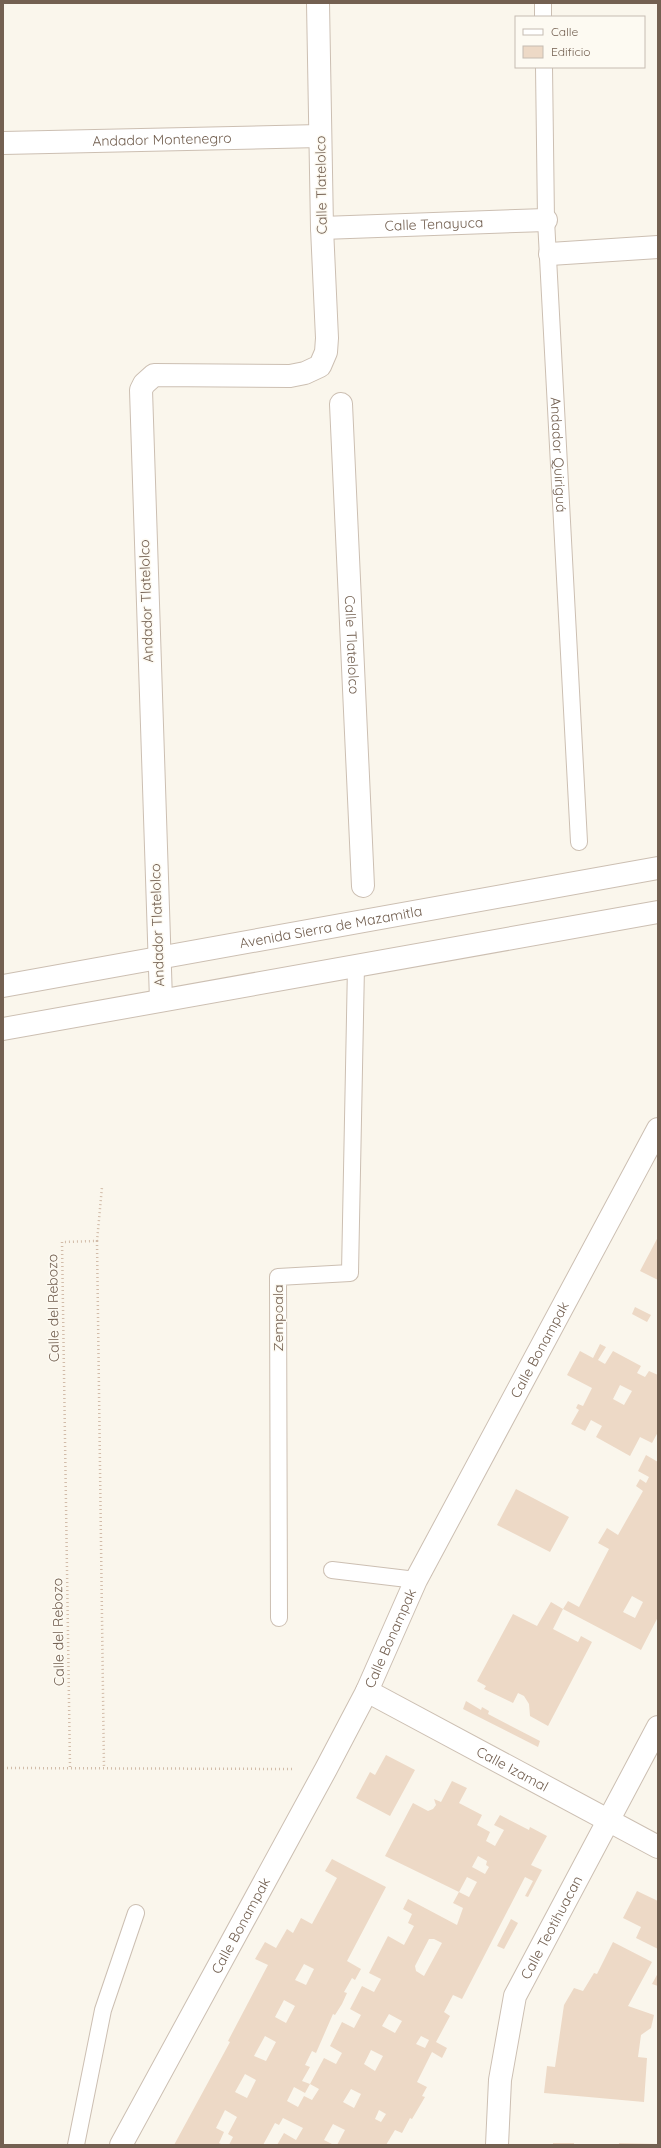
<svg xmlns="http://www.w3.org/2000/svg" width="661" height="2148" font-family="Quicksand,sans-serif">
	<style>
		.building { fill: #edd9c6; fill-rule: evenodd }
		.lines { fill: none; stroke-linecap: round; stroke-linejoin: round }
		.service-casing { stroke: #ccbfb2; stroke-width: 18 }
		.pedestrian-casing { stroke: #ccbfb2; stroke-width: 24 }
		.minor-casing { stroke: #ccbfb2; stroke-width: 24 }
		.tertiary-casing { stroke: #ccbfb2; stroke-width: 24 }
		.path { stroke: #d2bca9; stroke-width: 2.5; stroke-dasharray: 1 3; stroke-linecap: butt }
		.service { stroke: #fff; stroke-width: 16 }
		.pedestrian { stroke: #fff; stroke-width: 22 }
		.minor { stroke: #fff; stroke-width: 22 }
		.tertiary { stroke: #fff; stroke-width: 22 }
		.labels { text-anchor: middle; dominant-baseline: central; stroke-width: 3; stroke-linejoin: round; paint-order: stroke }
		.street-label { font-size: 14px; fill: #736051; stroke: #fdfaf2 }
	</style>
	<rect width="100%" height="100%" fill="#faf6ec"/>
	<path class="building" d="M 658,1237 L 658,1280 L 640,1271 Z
		M 635,1307 L 651,1315 L 647,1322 L 632,1314 Z
		M 600,1344 L 606,1347 L 598,1360 L 605,1364 L 613,1351 L 641,1366 L 637,1373 L 645,1377 L 649,1371 L 658,1375 L 658,1432 L 652,1443 L 640,1437 L 630,1456 L 596,1437 L 602,1426 L 591,1420 L 585,1431 L 571,1424 L 579,1410 L 576,1408 L 578,1404 L 583,1406 L 592,1388 L 567,1375 L 580,1351 L 593,1358 ZM 620,1385 L 632,1391 L 624,1405 L 613,1399 Z
		M 646,1455 L 658,1462 L 658,1617 L 641,1650 L 563,1609 L 568,1601 L 579,1607 L 609,1549 L 598,1543 L 607,1528 L 618,1535 L 643,1491 L 636,1486 L 640,1479 L 646,1483 L 649,1477 L 638,1471 ZM 632,1596 L 643,1602 L 635,1618 L 623,1612 Z
		M 516,1489 L 569,1517 L 550,1552 L 497,1525 Z
		M 551,1602 L 563,1609 L 553,1629 L 578,1642 L 581,1636 L 592,1642 L 548,1726 L 530,1716 L 529,1704 L 524,1696 L 518,1693 L 513,1703 L 484,1689 L 486,1686 L 477,1681 L 513,1614 L 537,1626 Z
		M 466,1701 L 481,1710 L 482,1707 L 489,1711 L 488,1714 L 540,1741 L 538,1747 L 463,1709 Z
		M 386,1755 L 415,1770 L 390,1816 L 356,1798 L 370,1772 L 375,1775 Z
		M 452,1781 L 467,1788 L 459,1803 L 482,1815 L 477,1825 L 490,1832 L 486,1841 L 495,1846 L 504,1830 L 494,1825 L 500,1815 L 529,1830 L 530,1827 L 547,1836 L 531,1865 L 542,1870 L 528,1897 L 525,1896 L 533,1881 L 525,1877 L 462,1999 L 453,1995 L 444,2012 L 450,2016 L 436,2042 L 447,2048 L 442,2058 L 432,2052 L 417,2082 L 427,2087 L 422,2096 L 425,2097 L 412,2119 L 410,2118 L 402,2133 L 395,2130 L 386,2145 L 337,2145 L 345,2130 L 333,2124 L 324,2140 L 334,2145 L 277,2145 L 284,2133 L 296,2140 L 303,2128 L 283,2118 L 279,2125 L 275,2123 L 263,2145 L 229,2145 L 233,2137 L 228,2134 L 237,2117 L 225,2110 L 216,2128 L 224,2132 L 219,2143 L 223,2145 L 174,2145 L 230,2042 L 228,2041 L 268,1965 L 255,1959 L 265,1942 L 276,1948 L 287,1929 L 293,1933 L 301,1918 L 312,1924 L 337,1878 L 325,1871 L 332,1859 L 386,1887 L 347,1961 L 361,1969 L 355,1980 L 352,1978 L 344,1992 L 347,1993 L 342,2004 L 335,2015 L 333,2014 L 316,2053 L 312,2051 L 305,2065 L 310,2067 L 302,2081 L 310,2084 L 305,2093 L 294,2087 L 287,2101 L 298,2107 L 304,2096 L 312,2100 L 319,2089 L 310,2084 L 324,2058 L 336,2064 L 342,2053 L 330,2046 L 342,2022 L 354,2028 L 361,2015 L 350,2009 L 362,1986 L 374,1992 L 381,1979 L 369,1973 L 388,1936 L 404,1945 L 414,1926 L 408,1923 L 412,1914 L 403,1909 L 408,1899 L 457,1925 L 463,1908 L 453,1903 L 459,1892 L 469,1897 L 477,1882 L 467,1877 L 459,1892 L 385,1856 L 413,1803 L 428,1811 L 433,1809 L 436,1805 L 434,1799 L 441,1802 ZM 478,1856 L 487,1861 L 486,1865 L 489,1867 L 485,1874 L 472,1867 ZM 429,1939 L 434,1939 L 442,1943 L 424,1976 L 416,1971 L 415,1966 ZM 304,1964 L 314,1969 L 306,1985 L 295,1980 ZM 284,2000 L 295,2006 L 286,2023 L 275,2017 ZM 389,2014 L 402,2021 L 395,2033 L 382,2026 ZM 265,2036 L 276,2042 L 266,2061 L 254,2056 ZM 421,2036 L 429,2040 L 425,2048 L 416,2044 ZM 371,2050 L 383,2056 L 375,2071 L 364,2064 ZM 245,2074 L 256,2080 L 247,2098 L 235,2092 ZM 351,2089 L 361,2094 L 354,2108 L 343,2102 ZM 379,2110 L 386,2114 L 381,2122 L 375,2119 Z
		M 637,1891 L 658,1901 L 658,1949 L 636,1938 L 641,1927 L 623,1918 Z
		M 511,1919 L 518,1923 L 504,1949 L 497,1946 Z
		M 613,1942 L 652,1962 L 628,2006 L 654,2015 L 651,2028 L 641,2035 L 638,2057 L 647,2058 L 644,2102 L 544,2093 L 547,2066 L 555,2067 L 564,2005 L 574,1988 L 583,1991 L 594,1973 L 597,1974 Z
		M 658,1973 L 658,1986 L 652,1984 Z
		M 553,2143 L 574,2143 L 574,2145 L 553,2145 Z
		M 619,2143 L 658,2144 L 658,2145 L 619,2145 Z"/>
	<g class="lines">
		<g class="service-casing">
			<g id="service">
				<path d="M 543,3 L 543,17"/>
				<path id="s1" d="M 544,67 L 546,220 L 579,842"/>
				<path d="M 332,1570 L 416,1580"/>
				<path d="M 279,1618 L 278,1277 L 350,1273 L 356,966"/>
				<path d="M 76,2145 L 103,2010 L 136,1913"/>
			</g>
		</g>
		<g class="pedestrian-casing">
			<g id="pedestrian">
				<path id="s2" d="M 3,143 L 320,136"/>
			</g>
		</g>
		<g class="minor-casing">
			<g id="minor">
				<path id="s3" d="M 322,228 L 546,220"/>
				<path d="M 550,254 L 658,247"/>
				<path id="s4" d="M 341,404 L 363,886"/>
				<path d="M 161,1000 L 141,390 L 144,384 L 154,375 L 290,376 L 305,373 L 320,366 L 326,352 L 327,338 L 322,228 L 318,3"/>
				<path id="s5" d="M 367,1691 L 658,1847"/>
				<path id="s6" d="M 121,2145 L 326,1769 L 367,1691 L 416,1580 L 658,1129"/>
				<path id="s7" d="M 497,2145 L 500,2080 L 515,1996 L 658,1727"/>
			</g>
		</g>
		<g class="tertiary-casing">
			<g id="tertiary">
				<path id="s8" d="M 3,986 L 658,868"/>
				<path d="M 3,1029 L 658,912"/>
			</g>
		</g>
		<path class="path" d="M 97,1241 L 102,1187
			M 70,1767 L 62,1242 L 97,1241 L 104,1768
			M 3,1768 L 293,1769"/>
		<use href="#service" class="service"/>
		<use href="#pedestrian" class="pedestrian"/>
		<use href="#minor" class="minor"/>
		<use href="#tertiary" class="tertiary"/>
	</g>
	<g class="labels">
		<g class="street-label">
			<text stroke="none"><textPath href="#s2" startOffset="159">Andador Montenegro</textPath></text>
			<text transform="translate(321 185) rotate(-91)">Calle Tlatelolco</text>
			<text stroke="none"><textPath href="#s3" startOffset="112">Calle Tenayuca</textPath></text>
			<text stroke="none"><textPath href="#s1" startOffset="388">Andador Quiriguá</textPath></text>
			<text transform="translate(146 601) rotate(-92)">Andador Tlatelolco</text>
			<text stroke="none"><textPath href="#s4" startOffset="241">Calle Tlatelolco</textPath></text>
			<text transform="translate(157 925) rotate(-92)">Andador Tlatelolco</text>
			<text stroke="none"><textPath href="#s8" startOffset="333">Avenida Sierra de Mazamitla</textPath></text>
			<text transform="translate(53 1308) rotate(-91)">Calle del Rebozo</text>
			<text transform="translate(278 1318) rotate(-90)">Zempoala</text>
			<text stroke="none"><textPath href="#s6" startOffset="899">Calle Bonampak</textPath></text>
			<text transform="translate(58 1632) rotate(-91)">Calle del Rebozo</text>
			<text stroke="none"><textPath href="#s6" startOffset="574">Calle Bonampak</textPath></text>
			<text stroke="none"><textPath href="#s5" startOffset="165">Calle Izamal</textPath></text>
			<text stroke="none"><textPath href="#s6" startOffset="250">Calle Bonampak</textPath></text>
			<text stroke="none"><textPath href="#s7" startOffset="228">Calle Teotihuacan</textPath></text>
		</g>
	</g>
	<rect width="661" height="2148" fill="none" stroke="#736051" stroke-width="8"/>
	<rect x="515" y="16" width="130" height="52" fill="#fdfaf2" stroke="#c6bcb2"/>
	<rect x="523" y="29" width="20" height="6" fill="#ffffff" stroke="#c6bcb2"/>
	<text x="551" y="36" font-size="12" fill="#736051">Calle</text>
	<rect x="523" y="46" width="20" height="12" fill="#edd9c6" stroke="#c6bcb2"/>
	<text x="551" y="56" font-size="12" fill="#736051">Edificio</text>
</svg>
